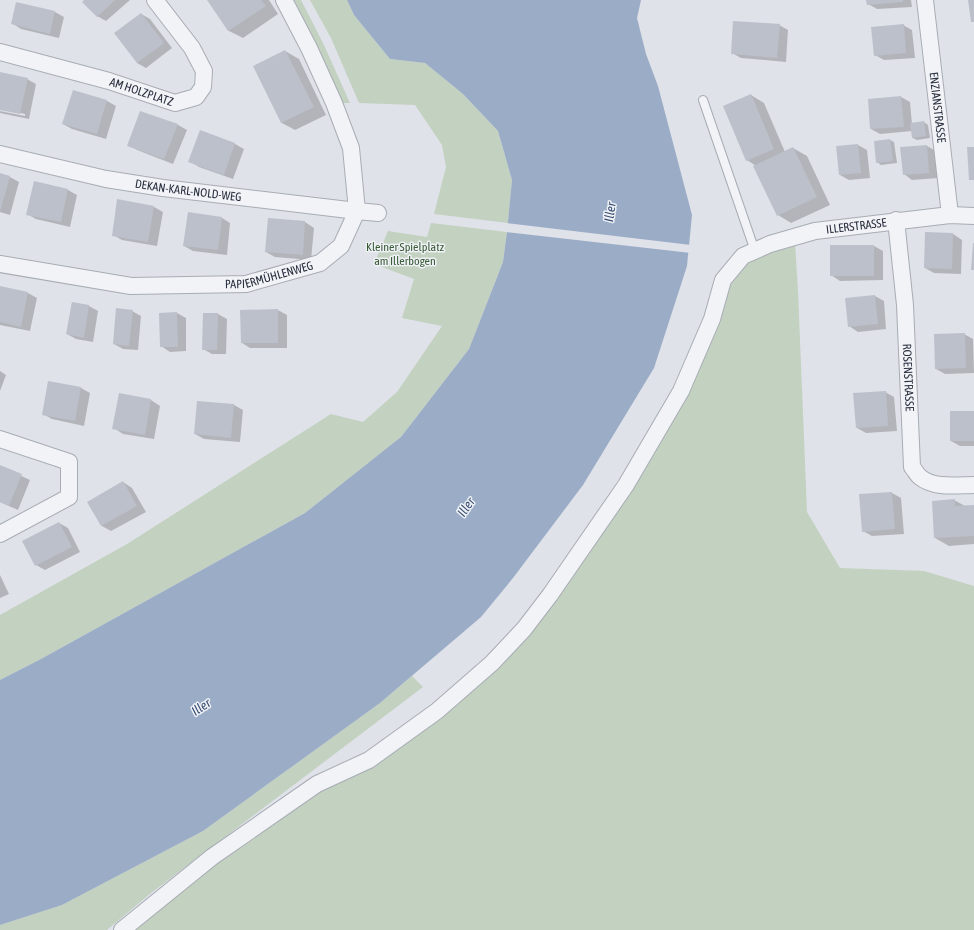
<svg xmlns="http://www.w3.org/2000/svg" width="974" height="930" font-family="'Asap Condensed',sans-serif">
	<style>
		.green { fill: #c3d1c0 }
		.water { fill: #9bacc7 }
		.pier { fill: #dfe2e8 }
		.shadow { fill: #0003 }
		.building { fill: #bcc0ca }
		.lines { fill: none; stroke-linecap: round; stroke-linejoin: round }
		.lane-casing { stroke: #a8acb5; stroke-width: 10 }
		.street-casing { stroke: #a8acb5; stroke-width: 18 }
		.lane { stroke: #f1f3f6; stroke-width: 8 }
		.street { stroke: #f1f3f6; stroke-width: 16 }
		.labels { text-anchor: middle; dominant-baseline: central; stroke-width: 3; stroke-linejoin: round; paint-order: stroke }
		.street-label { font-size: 12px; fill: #282e3e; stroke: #eef1f5 }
		.park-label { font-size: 12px; fill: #3a5a36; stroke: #eef1f5 }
		.water-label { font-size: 13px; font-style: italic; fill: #344a71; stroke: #eef1f5 }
	</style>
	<rect width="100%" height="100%" fill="#dfe2e8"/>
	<path class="green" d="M 290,0 L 301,0 L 323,43 L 350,103 L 341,103 Z
		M 310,0 L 347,0 L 354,15 L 390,59 L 425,63 L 463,94 L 498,131 L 512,180 L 508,223 L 434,214 L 446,167 L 442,145 L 415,105 L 359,103 L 331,38 Z
		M 431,223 L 507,232 L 503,262 L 469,349 L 401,437 L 305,513 L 41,659 L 0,680 L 0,615 L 127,544 L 331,414 L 363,422 L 397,392 L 442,326 L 402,318 L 414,279 L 374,264 L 388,231 L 427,237 Z
		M 795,243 L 798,291 L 807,512 L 840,568 L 924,571 L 974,586 L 974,930 L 129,930 L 215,860 L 494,665 L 628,491 L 727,290 L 747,264 L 760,257 Z
		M 412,676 L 423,687 L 151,893 L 107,930 L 0,930 L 0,925 L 62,905 L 203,831 L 380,703 Z"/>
	<path class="water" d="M 347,0 L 641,0 L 637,18 L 646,54 L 658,86 L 692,215 L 687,266 L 654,368 L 583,485 L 513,578 L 481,617 L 380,703 L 203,831 L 62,905 L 0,925 L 0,680 L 41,659 L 305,513 L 401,437 L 469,349 L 503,262 L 507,232 L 512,180 L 498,131 L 463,94 L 425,63 L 390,59 L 354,15 Z"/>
	<path class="pier" d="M 506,223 L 691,245 L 691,253 L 505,232 Z"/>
	<path class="shadow" d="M 85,0 L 130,0 L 106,21 L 97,16 Z
		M 208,0 L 269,0 L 278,14 L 243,38 L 229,31 Z
		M 867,0 L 911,0 L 912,7 L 877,9 L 868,4 Z
		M 55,12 L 64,17 L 59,38 L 21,29 L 12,23 Z
		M 141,14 L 150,19 L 172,48 L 146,68 L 137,63 Z
		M 779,25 L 788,30 L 786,62 L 741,58 L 732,53 Z
		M 903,25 L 912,30 L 915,58 L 884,60 L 875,55 Z
		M 285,51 L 299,59 L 326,115 L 295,130 L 282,123 Z
		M 0,73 L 27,79 L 36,84 L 29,119 L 0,113 L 0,111 L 25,116 L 25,114 L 0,109 Z
		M 74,91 L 107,101 L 116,106 L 106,139 L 72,129 L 63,124 Z
		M 751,95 L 764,103 L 785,152 L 793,148 L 807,156 L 830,205 L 791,223 L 778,215 L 756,166 L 747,160 Z
		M 901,97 L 910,102 L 912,124 L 924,122 L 928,125 L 930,138 L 917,140 L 913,138 L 912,131 L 880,134 L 871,129 Z
		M 141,112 L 178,125 L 187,130 L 173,164 L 137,150 L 129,145 Z
		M 201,131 L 235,144 L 244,149 L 233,179 L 199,167 L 190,161 Z
		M 890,140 L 894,142 L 897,163 L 881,165 L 877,162 L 875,142 Z
		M 858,145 L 867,150 L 870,178 L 849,180 L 840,175 Z
		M 927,146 L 936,151 L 938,178 L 912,180 L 904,174 Z
		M 0,174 L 10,177 L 19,182 L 10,215 L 0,212 Z
		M 35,182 L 68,190 L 77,195 L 70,227 L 36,219 L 27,214 Z
		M 154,207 L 163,212 L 157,246 L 122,240 L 113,235 Z
		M 222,218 L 230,223 L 227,255 L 193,251 L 184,246 Z
		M 269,219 L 305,222 L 314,228 L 311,260 L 275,257 L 266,252 Z
		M 926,233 L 953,234 L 962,240 L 961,274 L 934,273 L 925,268 Z
		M 874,246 L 883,251 L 883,280 L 840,281 L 831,275 Z
		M 0,287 L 28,293 L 37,298 L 30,331 L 0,325 Z
		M 875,296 L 884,301 L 886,329 L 858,332 L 849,326 Z
		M 72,303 L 89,306 L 98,311 L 93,342 L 76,339 L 67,334 Z
		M 278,310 L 287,315 L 287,348 L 250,348 L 242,343 Z
		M 132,311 L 141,316 L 138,350 L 123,349 L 114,344 Z
		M 177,313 L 186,318 L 186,351 L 170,352 L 161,346 Z
		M 204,314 L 218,314 L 227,319 L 226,354 L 212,354 L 203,349 Z
		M 964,334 L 973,339 L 974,373 L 945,374 L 936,369 Z
		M 0,371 L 6,375 L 0,391 Z
		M 49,382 L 81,388 L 90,393 L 84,426 L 52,419 L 43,414 Z
		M 885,392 L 894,397 L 897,431 L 866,433 L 857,428 Z
		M 120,394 L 151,400 L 160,406 L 154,439 L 123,434 L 114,428 Z
		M 198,402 L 234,405 L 243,410 L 240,442 L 204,439 L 195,434 Z
		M 974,412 L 974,446 L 960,446 L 951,441 Z
		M 0,466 L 30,480 L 18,510 L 0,502 Z
		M 123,482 L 132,488 L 146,512 L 111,531 L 102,526 L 89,502 Z
		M 892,493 L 901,498 L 904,534 L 872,536 L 863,531 Z
		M 954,500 L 965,506 L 974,506 L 974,544 L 949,546 L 935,538 Z
		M 59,523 L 68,528 L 80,552 L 45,570 L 36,565 Z
		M 0,575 L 9,594 L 0,598 Z"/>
	<path class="building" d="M 84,0 L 115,0 L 97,17 L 82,2 Z
		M 207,0 L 261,0 L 266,6 L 228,31 Z
		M 866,0 L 903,0 L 903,2 L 867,5 Z
		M 968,0 L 974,0 L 974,22 L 971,22 Z
		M 16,2 L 55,11 L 50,34 L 11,24 Z
		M 141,13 L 164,43 L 137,63 L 114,33 Z
		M 733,21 L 780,24 L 777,58 L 731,54 Z
		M 904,24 L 906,53 L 874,56 L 871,27 Z
		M 285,50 L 314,107 L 281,123 L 253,66 Z
		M 0,72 L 28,78 L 20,114 L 0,110 Z
		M 73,90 L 107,100 L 97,134 L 62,124 Z
		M 751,94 L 774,149 L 746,161 L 723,106 Z
		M 901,96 L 904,127 L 870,129 L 868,99 Z
		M 140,111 L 178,124 L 164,159 L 127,146 Z
		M 924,121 L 926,136 L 912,138 L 910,123 Z
		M 200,130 L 235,143 L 224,175 L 188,162 Z
		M 890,139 L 893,161 L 876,163 L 874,141 Z
		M 858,144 L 861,173 L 839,175 L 836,146 Z
		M 927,145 L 929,173 L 903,175 L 900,147 Z
		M 793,147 L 817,197 L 777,216 L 753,166 Z
		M 967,147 L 974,147 L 974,180 L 969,180 Z
		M 0,173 L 10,176 L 0,212 Z
		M 34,181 L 68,189 L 61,222 L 26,215 Z
		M 117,199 L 154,206 L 148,242 L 112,236 Z
		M 188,212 L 222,217 L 218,250 L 183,246 Z
		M 268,218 L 305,221 L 303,255 L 265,252 Z
		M 925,232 L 953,233 L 952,269 L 924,268 Z
		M 973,243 L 974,243 L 974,270 L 971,270 Z
		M 830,245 L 874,245 L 874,276 L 830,276 Z
		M 0,286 L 28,292 L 21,327 L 0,322 Z
		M 875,295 L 878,324 L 848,327 L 845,298 Z
		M 72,302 L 89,305 L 84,338 L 66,334 Z
		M 116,308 L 133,310 L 129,346 L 113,344 Z
		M 278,309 L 278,343 L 241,343 L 240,310 Z
		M 177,312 L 178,347 L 160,347 L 159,313 Z
		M 203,313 L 218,313 L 217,350 L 202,350 Z
		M 965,333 L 966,368 L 935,369 L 934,334 Z
		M 48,381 L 81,387 L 75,421 L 42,415 Z
		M 886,391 L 888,426 L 856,428 L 853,393 Z
		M 119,393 L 151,399 L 145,435 L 112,429 Z
		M 197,401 L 234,404 L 231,438 L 194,434 Z
		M 950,411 L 974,411 L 974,441 L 950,441 Z
		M 0,465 L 22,474 L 9,506 L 0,502 Z
		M 123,481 L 137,506 L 101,526 L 87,502 Z
		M 892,492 L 895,529 L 862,532 L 859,494 Z
		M 955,499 L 955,506 L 974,505 L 974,536 L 934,538 L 932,501 Z
		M 59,522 L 72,547 L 35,566 L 22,541 Z"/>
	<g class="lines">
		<g class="lane-casing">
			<path id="lane" d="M 703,100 L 755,251"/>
		</g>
		<g class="street-casing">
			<g id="street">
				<path id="s1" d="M 925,0 L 950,215"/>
				<path id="s2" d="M 0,52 L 109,81 L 175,103 L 196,97 L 203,87 L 204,71 L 192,48 L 155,0"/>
				<path id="s3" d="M 0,154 L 106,179 L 163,188 L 357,211 L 378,213"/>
				<path id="s4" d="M 896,220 L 905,305 L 912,467 C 915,470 917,475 920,477 C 934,489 958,485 974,485"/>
				<path id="s5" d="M 0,264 L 131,286 L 246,284 L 320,263 L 341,246 L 357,211 L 351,148 L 334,103 L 309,48 L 284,0"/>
				<path d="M 0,439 L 69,462 L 69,497 L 0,534"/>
				<path id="s6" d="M 122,930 L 212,857 L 317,784 L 369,760 L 437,711 L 492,663 L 524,629 L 550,595 L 626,485 L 681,391 L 712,319 L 723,280 L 743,256 L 770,244 L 815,231 L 950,215 L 974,216"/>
			</g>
		</g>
		<use href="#lane" class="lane"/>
		<use href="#street" class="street"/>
	</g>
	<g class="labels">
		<g class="street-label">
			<text stroke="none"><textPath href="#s2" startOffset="147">AM HOLZPLATZ</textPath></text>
			<text stroke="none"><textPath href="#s1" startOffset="108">ENZIANSTRASSE</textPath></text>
			<text stroke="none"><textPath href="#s3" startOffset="192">DEKAN-KARL-NOLD-WEG</textPath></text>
			<text stroke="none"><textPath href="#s6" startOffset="1058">ILLERSTRASSE</textPath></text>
			<text stroke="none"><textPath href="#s5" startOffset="272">PAPIERMÜHLENWEG</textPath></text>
			<text stroke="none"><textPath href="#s4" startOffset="158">ROSENSTRASSE</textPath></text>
		</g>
		<g class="park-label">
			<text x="405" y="247">Kleiner Spielplatz<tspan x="405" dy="14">am Illerbogen</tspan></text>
		</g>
		<g class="water-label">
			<text transform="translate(610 212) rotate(-82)">Iller</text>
			<text transform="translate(466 507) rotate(-55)">Iller</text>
			<text transform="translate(201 707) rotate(-33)">Iller</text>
		</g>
	</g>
</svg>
